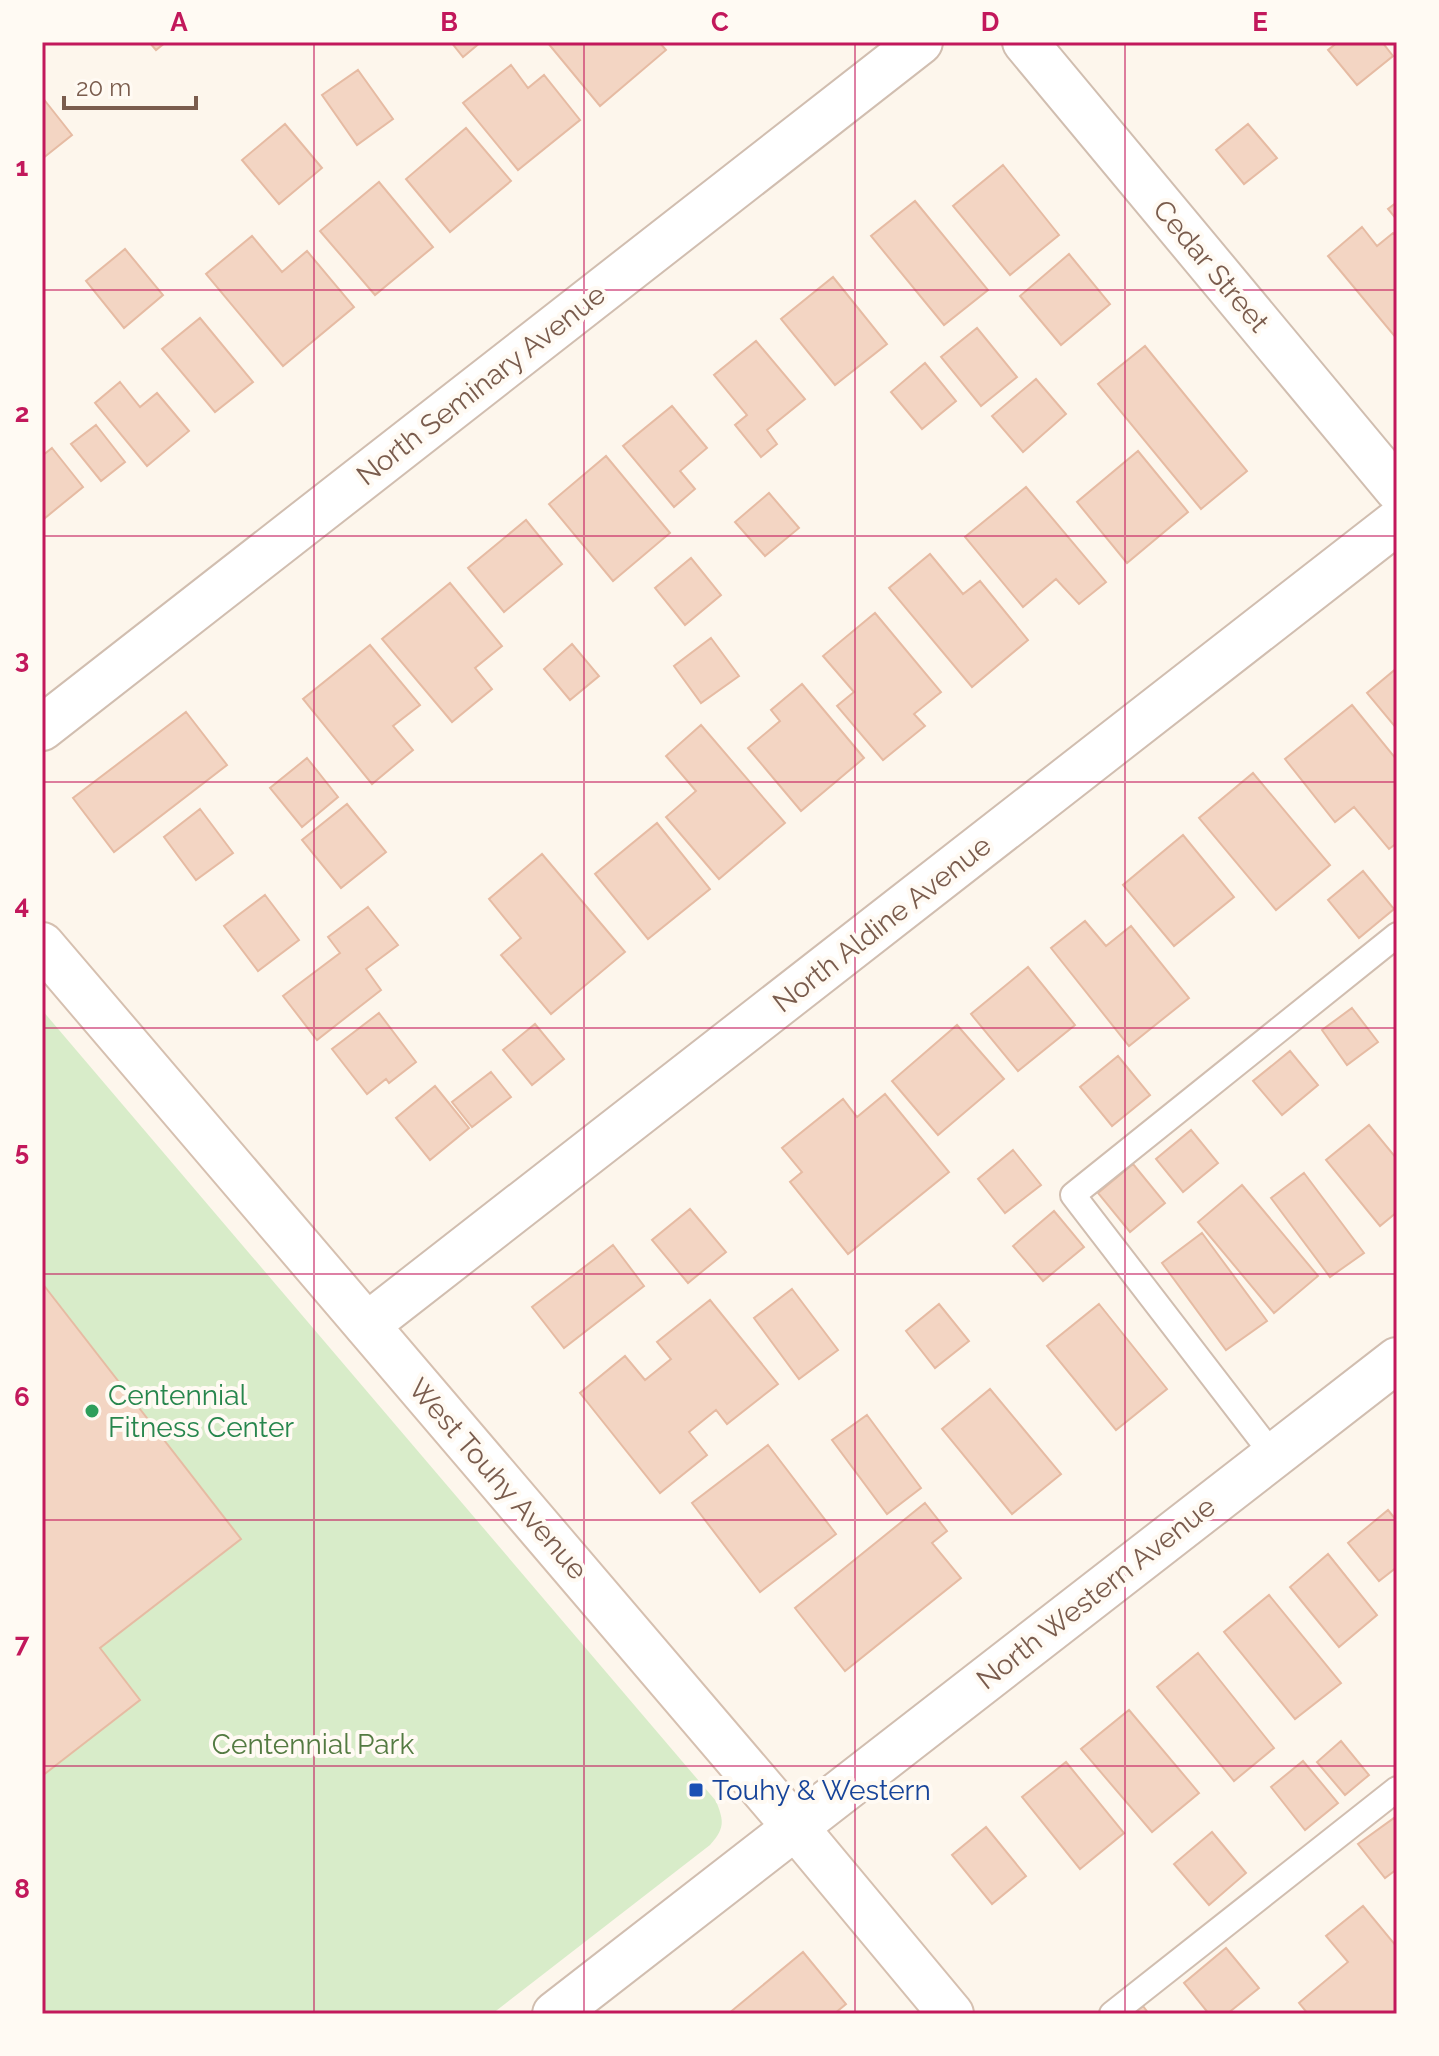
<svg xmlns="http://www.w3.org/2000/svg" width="1439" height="2056" font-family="Raleway,sans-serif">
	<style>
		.green { fill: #d8ecc9 }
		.building { fill: #f3d5c3; stroke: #e6bba3; stroke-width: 2 }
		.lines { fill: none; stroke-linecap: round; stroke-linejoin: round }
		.service-casing { stroke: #d1beb0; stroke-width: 28 }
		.minor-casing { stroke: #d1beb0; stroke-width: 48 }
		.secondary-casing { stroke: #d6c0b0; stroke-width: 48 }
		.service { stroke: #fff; stroke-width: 24 }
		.minor { stroke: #fff; stroke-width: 44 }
		.secondary { stroke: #fff; stroke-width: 44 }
		.grid { fill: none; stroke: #c2185b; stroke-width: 2; stroke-opacity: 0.55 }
		.leisure-dot { fill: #2e9e5b; stroke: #fffaf3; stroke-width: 3 }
		.transit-dot { fill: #1a4fb4; stroke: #fffaf3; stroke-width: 3 }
		.labels { text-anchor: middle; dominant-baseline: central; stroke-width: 8; stroke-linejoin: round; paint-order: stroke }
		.street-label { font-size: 28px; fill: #7a5c4d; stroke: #fffaf3 }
		.leisure-label { font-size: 28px; fill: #27864d; stroke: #fffaf3; text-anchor: start }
		.park-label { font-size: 28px; fill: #537a41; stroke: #fffaf3 }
		.transit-label { font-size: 28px; fill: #164399; stroke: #fffaf3; text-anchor: start }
		.neatline { fill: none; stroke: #c2185b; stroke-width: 3 }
		.grid-label { font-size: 26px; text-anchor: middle; font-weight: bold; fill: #c2185b }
	</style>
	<rect width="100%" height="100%" fill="#fdf6ec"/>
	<path class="green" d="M 42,1010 L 716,1801 C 724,1821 725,1828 710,1845 L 492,2014 L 42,2014 Z"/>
	<path class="building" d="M 149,42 L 166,42 L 156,50 Z
		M 451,42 L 481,42 L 463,57 Z
		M 547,42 L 659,42 L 666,50 L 600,106 Z
		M 1338,42 L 1382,42 L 1393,56 L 1357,85 L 1328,50 Z
		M 511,65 L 528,88 L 544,75 L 580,120 L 518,170 L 463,103 Z
		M 358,70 L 393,119 L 357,145 L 322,95 Z
		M 42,97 L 72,135 L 42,159 Z
		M 285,124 L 322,168 L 279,204 L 242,160 Z
		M 1248,124 L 1277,158 L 1244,184 L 1216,150 Z
		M 466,128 L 511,181 L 450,232 L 406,179 Z
		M 1003,165 L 1059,235 L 1010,275 L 953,206 Z
		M 379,182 L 433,247 L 375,295 L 320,231 Z
		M 915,201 L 988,290 L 944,325 L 871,236 Z
		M 1397,202 L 1397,220 L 1388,209 Z
		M 1362,227 L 1377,246 L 1393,233 L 1397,237 L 1397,339 L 1328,256 Z
		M 252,236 L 282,272 L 307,251 L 354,307 L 283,366 L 206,274 Z
		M 125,249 L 163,295 L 124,328 L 86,281 Z
		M 1069,254 L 1110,304 L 1061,345 L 1020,296 Z
		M 833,277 L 887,344 L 835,385 L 781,319 Z
		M 200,318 L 253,382 L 215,412 L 162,349 Z
		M 977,328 L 1017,377 L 981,406 L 941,357 Z
		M 756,341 L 805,399 L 767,430 L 777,444 L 761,457 L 735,425 L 747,415 L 714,375 Z
		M 1145,346 L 1247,471 L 1201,509 L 1098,384 Z
		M 925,363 L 956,401 L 922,429 L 891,392 Z
		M 1036,379 L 1066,414 L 1023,452 L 992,416 Z
		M 120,382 L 140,407 L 157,393 L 189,431 L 147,466 L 95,403 Z
		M 672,406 L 707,448 L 680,471 L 695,489 L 674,507 L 623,446 Z
		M 96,425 L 125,462 L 101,481 L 71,444 Z
		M 52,448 L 83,487 L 45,518 L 42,514 L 42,456 Z
		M 1138,451 L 1188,512 L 1127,563 L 1077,502 Z
		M 606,456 L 670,533 L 613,581 L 549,504 Z
		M 1026,487 L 1106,582 L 1079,604 L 1056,579 L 1023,607 L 965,537 Z
		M 769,493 L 799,528 L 765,556 L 735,522 Z
		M 526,520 L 562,564 L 504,612 L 468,568 Z
		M 930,554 L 963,594 L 980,581 L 1028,640 L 972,687 L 889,588 Z
		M 691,558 L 721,595 L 685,625 L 655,588 Z
		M 450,583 L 502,646 L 475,668 L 492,689 L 452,722 L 382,639 Z
		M 875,613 L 941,692 L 914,714 L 925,726 L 883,760 L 837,706 L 854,692 L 823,656 Z
		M 711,638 L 739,676 L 701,703 L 674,666 Z
		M 572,644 L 599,676 L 570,700 L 544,669 Z
		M 370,645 L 420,705 L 393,726 L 413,750 L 372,784 L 303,699 Z
		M 1397,668 L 1397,729 L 1367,693 Z
		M 802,684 L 864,758 L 801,811 L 748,748 L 780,721 L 771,710 Z
		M 1352,705 L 1397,760 L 1397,843 L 1389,849 L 1354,807 L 1335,822 L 1285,759 Z
		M 186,712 L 227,765 L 114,852 L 73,798 Z
		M 701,725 L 785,823 L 719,879 L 666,817 L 696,791 L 666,756 Z
		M 307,758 L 338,797 L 302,827 L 270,788 Z
		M 1253,773 L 1330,865 L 1276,910 L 1199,818 Z
		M 347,804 L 386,852 L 341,888 L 302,840 Z
		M 200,809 L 233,853 L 196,880 L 164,837 Z
		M 657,823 L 710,889 L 648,939 L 595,874 Z
		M 1183,835 L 1234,897 L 1174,946 L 1123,885 Z
		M 542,854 L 625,952 L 551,1014 L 501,955 L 521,938 L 489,899 Z
		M 1363,871 L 1394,909 L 1359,938 L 1328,900 Z
		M 265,895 L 299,940 L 258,971 L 224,926 Z
		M 368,907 L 398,945 L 366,969 L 381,990 L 317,1040 L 283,996 L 340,953 L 328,937 Z
		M 1085,921 L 1106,946 L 1131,926 L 1189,998 L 1129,1046 L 1051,948 Z
		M 1028,967 L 1075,1025 L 1018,1071 L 971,1014 Z
		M 1352,1008 L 1378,1042 L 1347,1065 L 1322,1030 Z
		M 379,1013 L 416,1062 L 389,1083 L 386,1079 L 367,1094 L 332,1049 Z
		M 535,1024 L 564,1059 L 532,1085 L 503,1050 Z
		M 957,1025 L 1004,1079 L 938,1135 L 892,1081 Z
		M 1290,1051 L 1318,1085 L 1282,1115 L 1253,1081 Z
		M 1118,1056 L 1150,1095 L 1112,1126 L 1080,1087 Z
		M 491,1072 L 511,1097 L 472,1127 L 452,1102 Z
		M 435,1086 L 469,1128 L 430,1160 L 396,1118 Z
		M 885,1094 L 949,1172 L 848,1254 L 790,1182 L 802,1172 L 782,1148 L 843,1099 L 857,1117 Z
		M 1369,1125 L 1397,1159 L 1397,1212 L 1380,1226 L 1326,1160 Z
		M 1191,1130 L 1218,1163 L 1183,1192 L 1156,1159 Z
		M 1013,1150 L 1041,1185 L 1005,1213 L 978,1179 Z
		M 1133,1164 L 1165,1203 L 1130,1232 L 1098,1193 Z
		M 1304,1173 L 1364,1253 L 1330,1277 L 1271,1198 Z
		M 1242,1185 L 1318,1276 L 1274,1313 L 1198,1222 Z
		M 690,1209 L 726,1252 L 688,1283 L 652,1240 Z
		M 1054,1211 L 1084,1247 L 1043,1281 L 1013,1246 Z
		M 1202,1233 L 1267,1321 L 1226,1350 L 1162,1263 Z
		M 613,1245 L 644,1286 L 564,1348 L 532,1307 Z
		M 42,1283 L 241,1539 L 100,1648 L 140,1700 L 42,1776 Z
		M 792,1289 L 838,1350 L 799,1379 L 754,1318 Z
		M 710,1300 L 778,1384 L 727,1424 L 716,1410 L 689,1432 L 707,1455 L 660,1493 L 580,1393 L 625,1356 L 645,1380 L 671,1359 L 657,1342 Z
		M 939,1304 L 969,1341 L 935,1368 L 906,1331 Z
		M 1099,1304 L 1167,1389 L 1116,1430 L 1047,1346 Z
		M 990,1389 L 1061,1474 L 1012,1514 L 942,1429 Z
		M 867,1415 L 921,1488 L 887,1514 L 832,1440 Z
		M 768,1445 L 836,1534 L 760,1592 L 692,1503 Z
		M 925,1503 L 947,1531 L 932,1543 L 961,1578 L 845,1671 L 795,1608 Z
		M 1388,1510 L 1397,1521 L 1397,1567 L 1379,1581 L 1348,1543 Z
		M 1328,1554 L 1377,1615 L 1339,1647 L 1290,1587 Z
		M 1269,1595 L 1341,1683 L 1295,1719 L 1224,1632 Z
		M 1198,1653 L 1274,1748 L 1234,1781 L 1157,1687 Z
		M 1129,1710 L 1199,1793 L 1152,1832 L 1081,1749 Z
		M 1341,1741 L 1369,1775 L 1345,1795 L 1317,1762 Z
		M 1303,1761 L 1338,1803 L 1305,1830 L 1271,1787 Z
		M 1066,1762 L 1124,1833 L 1080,1869 L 1022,1797 Z
		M 1394,1818 L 1397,1822 L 1397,1869 L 1385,1878 L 1358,1844 Z
		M 986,1827 L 1026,1876 L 992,1904 L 952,1855 Z
		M 1212,1832 L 1246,1873 L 1209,1905 L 1174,1864 Z
		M 1363,1906 L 1397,1947 L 1397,2014 L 1308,2014 L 1299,2003 L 1348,1962 L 1326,1936 Z
		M 1226,1948 L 1259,1988 L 1227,2014 L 1209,2014 L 1184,1983 Z
		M 803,1952 L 846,2004 L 834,2014 L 728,2014 Z
		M 1143,2006 L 1149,2014 L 1133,2014 Z"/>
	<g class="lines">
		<g class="service-casing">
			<path id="service" d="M 1273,1455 L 1073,1195 L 1397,935
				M 1112,2014 L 1397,1789"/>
		</g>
		<g class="minor-casing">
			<path id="minor" d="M 1025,42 L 1397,489
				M 42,728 L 920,42
				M 367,1325 L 1397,522
				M 555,2014 L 1397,1360"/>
		</g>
		<g class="secondary-casing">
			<path id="secondary" d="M 42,945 L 796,1828 L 951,2014"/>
		</g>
		<use href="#service" class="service"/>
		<use href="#minor" class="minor"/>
		<use href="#secondary" class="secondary"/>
	</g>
	<path class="grid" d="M 314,42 L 314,2014M 584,42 L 584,2014M 855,42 L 855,2014M 1125,42 L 1125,2014M 42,290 L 1397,290M 42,536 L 1397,536M 42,782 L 1397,782M 42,1028 L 1397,1028M 42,1274 L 1397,1274M 42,1520 L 1397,1520M 42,1766 L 1397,1766"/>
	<circle class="leisure-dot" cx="92" cy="1411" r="8"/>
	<rect class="transit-dot" x="688" y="1782" width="16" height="16" rx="4"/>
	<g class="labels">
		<g class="street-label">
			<text transform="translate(1211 266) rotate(50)">Cedar Street</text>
			<text transform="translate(481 385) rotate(-38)">North Seminary Avenue</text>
			<text transform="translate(882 924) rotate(-38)">North Aldine Avenue</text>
			<text transform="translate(498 1479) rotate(49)">West Touhy Avenue</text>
			<text transform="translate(1096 1593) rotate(-38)">North Western Avenue</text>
		</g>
		<g class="leisure-label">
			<text x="108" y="1395">Centennial<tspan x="108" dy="32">Fitness Center</tspan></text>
		</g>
		<g class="park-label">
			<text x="313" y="1744">Centennial Park</text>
		</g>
		<g class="transit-label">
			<text x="712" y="1790">Touhy &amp; Western</text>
		</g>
	</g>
	<rect width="1439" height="2056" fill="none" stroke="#fffaf3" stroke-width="88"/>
	<path d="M64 96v12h132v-12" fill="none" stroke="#7a5c4d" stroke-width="4"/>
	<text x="76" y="96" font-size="24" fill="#7a5c4d" stroke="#fffaf3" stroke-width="6" paint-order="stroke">20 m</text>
	<rect x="44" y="44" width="1351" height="1968" class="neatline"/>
	<g class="grid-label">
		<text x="179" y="31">A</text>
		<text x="449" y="31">B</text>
		<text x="720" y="31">C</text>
		<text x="990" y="31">D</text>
		<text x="1260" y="31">E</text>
		<text x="22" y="176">1</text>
		<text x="22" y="422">2</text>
		<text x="22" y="668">3</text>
		<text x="22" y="914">4</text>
		<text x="22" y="1160">5</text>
		<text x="22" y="1406">6</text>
		<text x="22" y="1652">7</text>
		<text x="22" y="1898">8</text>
	</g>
</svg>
